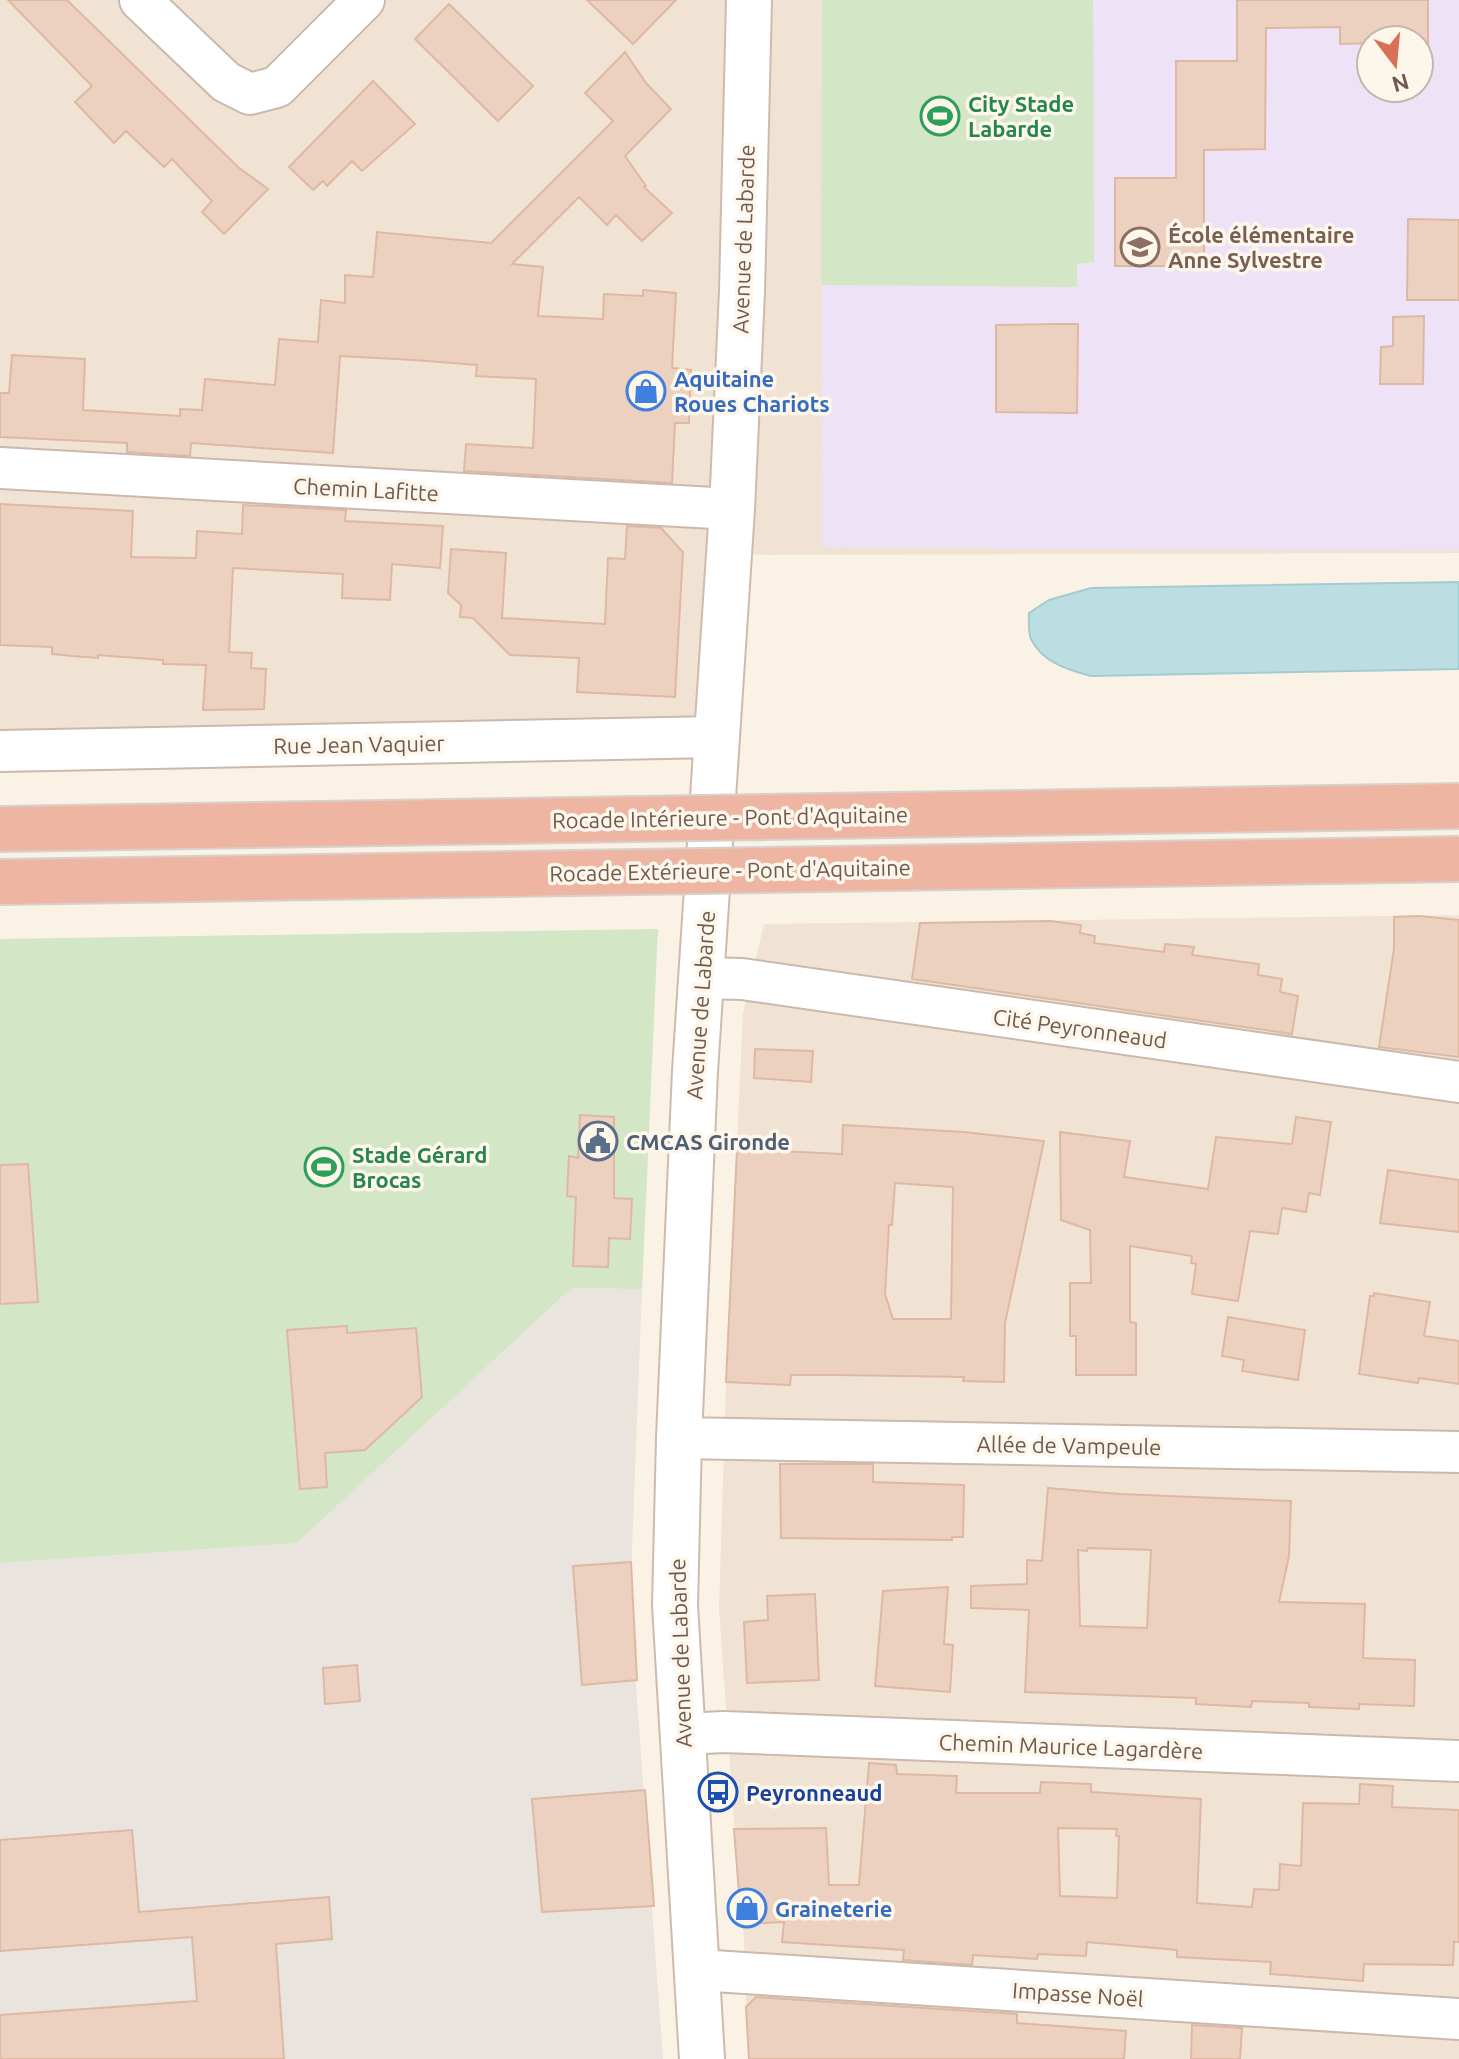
<svg xmlns="http://www.w3.org/2000/svg" width="1459" height="2059" font-family="Ubuntu,sans-serif">
	<style>
		.residential { fill: #f1e3d4; fill-rule: evenodd }
		.industrial { fill: #eae4df }
		.education { fill: #eee2f6; fill-rule: evenodd }
		.green { fill: #d3e6c5 }
		.water { fill: #bcdde1; stroke: #a3ccd2; stroke-width: 2 }
		.building { fill: #edd1c0; stroke: #deb8a2; stroke-width: 2; fill-rule: evenodd }
		.lines { fill: none; stroke-linecap: round; stroke-linejoin: round }
		.minor-casing { stroke: #cab9ad; stroke-width: 44 }
		.secondary-casing { stroke: #cfbbad; stroke-width: 48 }
		.minor { stroke: #fff; stroke-width: 40 }
		.secondary { stroke: #fff; stroke-width: 44 }
		.motorway-bridge-casing { stroke: #d7d1cd; stroke-width: 48; stroke-linecap: butt }
		.motorway-bridge { stroke: #eeb5a2; stroke-width: 44 }
		.labels { text-anchor: middle; dominant-baseline: central; stroke-width: 7; stroke-linejoin: round; paint-order: stroke }
		.leisure-label { font-size: 22px; font-weight: bold; fill: #27864d; stroke: #fdf6eb; text-anchor: start }
		.education-label { font-size: 22px; font-weight: bold; fill: #785e54; stroke: #fdf6eb; text-anchor: start }
		.street-label { font-size: 22px; fill: #70594d; stroke: #fdf6eb }
		.shop-label { font-size: 22px; font-weight: bold; fill: #366cbe; stroke: #fdf6eb; text-anchor: start }
		.service-label { font-size: 22px; font-weight: bold; fill: #4e5e75; stroke: #fdf6eb; text-anchor: start }
		.transit-label { font-size: 22px; font-weight: bold; fill: #164399; stroke: #fdf6eb; text-anchor: start }
	</style>
	<rect width="100%" height="100%" fill="#faf2e5"/>
	<path class="residential" d="M 0,0 L 1459,0 L 1459,553 L 765,555 L 709,551 L 717,737 L 0,756 ZM 1371,40 L 1419,40 L 1419,88 L 1371,88 Z
		M 1459,915 L 1459,2059 L 748,2059 L 744,1940 L 739,1895 L 719,1609 L 726,1382 L 743,1013 L 764,924 Z"/>
	<path class="industrial" d="M 571,1287 L 642,1289 L 630,1603 L 663,2059 L 0,2059 L 0,1563 L 297,1543 Z"/>
	<path class="education" d="M 822,0 L 1459,0 L 1459,551 L 821,547 ZM 1371,40 L 1419,40 L 1419,88 L 1371,88 Z"/>
	<path class="green" d="M 822,0 L 1093,0 L 1094,262 L 1077,264 L 1077,287 L 821,285 Z
		M 658,929 L 642,1289 L 571,1288 L 297,1543 L 0,1563 L 0,939 Z"/>
	<path class="water" d="M 1459,582 L 1459,669 L 1091,676 C 1068,670 1042,662 1031,639 C 1028,632 1029,621 1029,613 L 1049,600 L 1091,588 Z"/>
	<path class="building" d="M 8,0 L 67,0 L 238,167 L 268,189 L 224,234 L 202,212 L 212,201 L 172,159 L 164,167 L 126,131 L 114,143 L 75,102 L 92,86 Z
		M 587,0 L 676,0 L 633,44 Z
		M 1237,0 L 1428,0 L 1428,43 L 1419,43 L 1419,40 L 1371,40 L 1371,43 L 1340,44 L 1340,27 L 1266,28 L 1265,149 L 1204,150 L 1204,266 L 1115,266 L 1115,178 L 1176,178 L 1176,61 L 1237,61 Z
		M 449,4 L 533,86 L 498,121 L 415,39 Z
		M 625,52 L 646,83 L 671,109 L 625,156 L 646,186 L 644,187 L 672,213 L 642,241 L 616,215 L 607,225 L 579,197 L 512,264 L 543,267 L 538,316 L 603,319 L 604,294 L 643,296 L 643,290 L 676,293 L 672,368 L 691,370 L 689,423 L 675,423 L 672,483 L 464,471 L 466,444 L 533,448 L 536,379 L 476,376 L 477,365 L 414,360 L 340,356 L 333,453 L 191,443 L 190,456 L 127,452 L 127,443 L 0,437 L 0,393 L 9,393 L 12,355 L 85,359 L 83,410 L 180,416 L 180,409 L 202,410 L 205,379 L 275,385 L 279,339 L 318,342 L 321,300 L 345,303 L 345,275 L 373,277 L 377,232 L 491,243 L 613,121 L 585,93 Z
		M 373,81 L 415,124 L 362,171 L 352,161 L 327,186 L 323,181 L 313,190 L 289,167 Z
		M 1408,219 L 1459,220 L 1459,300 L 1407,300 Z
		M 1424,316 L 1423,384 L 1380,384 L 1381,347 L 1393,346 L 1393,317 Z
		M 1055,324 L 1078,324 L 1077,413 L 996,412 L 996,325 Z
		M 0,504 L 133,511 L 131,557 L 196,558 L 197,531 L 242,534 L 243,505 L 346,510 L 345,521 L 443,526 L 440,568 L 392,564 L 390,600 L 342,598 L 343,574 L 233,568 L 229,652 L 252,653 L 251,668 L 266,669 L 264,709 L 203,710 L 206,665 L 163,664 L 163,660 L 98,655 L 98,658 L 72,656 L 52,654 L 52,647 L 0,645 Z
		M 627,526 L 661,528 L 683,552 L 675,697 L 577,692 L 579,658 L 510,655 L 473,618 L 460,617 L 461,605 L 448,593 L 451,549 L 506,553 L 502,618 L 605,624 L 608,558 L 625,559 Z
		M 1419,916 L 1459,920 L 1459,1057 L 1379,1047 L 1394,949 L 1394,917 Z
		M 1051,921 L 1081,925 L 1080,933 L 1095,936 L 1094,943 L 1164,952 L 1165,944 L 1194,947 L 1192,955 L 1259,964 L 1258,975 L 1282,979 L 1280,992 L 1298,996 L 1292,1034 L 912,979 L 920,923 Z
		M 755,1049 L 813,1051 L 811,1082 L 754,1078 Z
		M 580,1115 L 614,1117 L 614,1198 L 632,1199 L 630,1239 L 609,1238 L 608,1267 L 573,1266 L 576,1197 L 567,1196 L 569,1156 L 578,1158 Z
		M 1296,1117 L 1331,1122 L 1320,1195 L 1309,1193 L 1306,1212 L 1282,1208 L 1278,1234 L 1250,1231 L 1238,1301 L 1192,1294 L 1196,1264 L 1191,1263 L 1192,1256 L 1130,1246 L 1130,1322 L 1136,1323 L 1136,1375 L 1076,1375 L 1076,1336 L 1070,1336 L 1070,1283 L 1091,1283 L 1090,1230 L 1061,1220 L 1060,1132 L 1130,1141 L 1124,1177 L 1208,1189 L 1216,1137 L 1292,1144 Z
		M 843,1125 L 964,1132 L 1044,1141 L 1005,1323 L 1004,1382 L 963,1381 L 964,1377 L 836,1375 L 791,1375 L 790,1385 L 726,1382 L 737,1149 L 842,1154 ZM 895,1183 L 953,1187 L 951,1319 L 893,1319 L 885,1294 L 889,1225 L 892,1225 Z
		M 28,1164 L 38,1302 L 0,1304 L 0,1165 Z
		M 1388,1170 L 1459,1180 L 1459,1232 L 1380,1223 Z
		M 1374,1293 L 1430,1302 L 1424,1336 L 1459,1341 L 1459,1384 L 1419,1378 L 1418,1383 L 1359,1374 L 1370,1296 L 1374,1296 Z
		M 1228,1317 L 1305,1330 L 1298,1380 L 1242,1371 L 1244,1360 L 1222,1356 Z
		M 347,1326 L 347,1333 L 416,1328 L 422,1397 L 365,1450 L 325,1453 L 327,1487 L 300,1489 L 287,1330 Z
		M 780,1464 L 873,1464 L 873,1482 L 964,1485 L 963,1537 L 952,1537 L 952,1540 L 781,1538 Z
		M 1048,1488 L 1120,1494 L 1291,1501 L 1289,1556 L 1279,1602 L 1365,1604 L 1363,1658 L 1415,1660 L 1414,1706 L 1359,1704 L 1359,1709 L 1309,1707 L 1309,1703 L 1252,1701 L 1251,1707 L 1196,1704 L 1196,1698 L 1025,1692 L 1029,1610 L 971,1608 L 971,1586 L 1027,1584 L 1027,1560 L 1042,1561 ZM 1088,1548 L 1151,1550 L 1147,1628 L 1080,1626 L 1078,1550 L 1087,1551 Z
		M 631,1562 L 637,1680 L 582,1685 L 573,1566 Z
		M 948,1587 L 944,1644 L 953,1645 L 950,1692 L 875,1686 L 883,1591 Z
		M 815,1594 L 819,1680 L 747,1683 L 744,1622 L 768,1620 L 767,1596 Z
		M 357,1665 L 360,1701 L 325,1704 L 323,1668 Z
		M 869,1763 L 896,1765 L 897,1774 L 957,1776 L 956,1793 L 1040,1793 L 1041,1782 L 1091,1784 L 1091,1792 L 1201,1799 L 1197,1903 L 1252,1907 L 1254,1889 L 1279,1890 L 1280,1864 L 1301,1866 L 1303,1803 L 1359,1804 L 1360,1784 L 1393,1786 L 1392,1807 L 1459,1810 L 1459,1942 L 1454,1942 L 1453,1965 L 1364,1964 L 1363,1981 L 1270,1974 L 1271,1962 L 1177,1957 L 1177,1950 L 1087,1942 L 1086,1956 L 1038,1954 L 1037,1959 L 973,1955 L 972,1965 L 903,1960 L 904,1950 L 782,1942 L 784,1922 L 744,1924 L 744,1918 L 741,1919 L 734,1829 L 826,1828 L 829,1885 L 859,1885 ZM 1058,1828 L 1117,1829 L 1116,1836 L 1119,1836 L 1117,1898 L 1060,1896 Z
		M 645,1790 L 654,1906 L 542,1912 L 532,1799 Z
		M 132,1830 L 139,1912 L 329,1897 L 332,1939 L 276,1944 L 284,2059 L 0,2059 L 0,2015 L 197,2001 L 192,1937 L 0,1951 L 0,1840 Z
		M 756,1997 L 1017,2014 L 1017,2023 L 1126,2031 L 1124,2059 L 749,2059 L 746,2007 Z
		M 1192,2025 L 1242,2028 L 1240,2059 L 1191,2059 Z"/>
	<g class="lines">
		<g class="minor-casing">
			<path id="minor" d="M 140,0 L 226,82 L 250,94 L 277,87 L 364,0
				M 0,468 L 732,509
				M 0,751 L 717,737
				M 701,978 L 742,979 L 1459,1082
				M 679,1438 L 1459,1452
				M 683,1734 L 724,1732 L 1459,1761
				M 698,1970 L 1459,2019"/>
		</g>
		<g class="secondary-casing">
			<path id="secondary" d="M 702,2059 L 675,1605 L 679,1438 L 695,1071 L 732,509 L 742,291 L 749,0"/>
		</g>
		<use href="#minor" class="minor"/>
		<use href="#secondary" class="secondary"/>
		<g class="motorway-bridge-casing">
			<path id="motorway-bridge" d="M 0,829 L 1459,806
				M 0,882 L 1459,859"/>
		</g>
		<use href="#motorway-bridge" class="motorway-bridge"/>
	</g>
	<defs>
		<g id="stadium-ring" transform="scale(2)"><circle r="9.5" fill="#fdf6eb" stroke="#2e9e5b" stroke-width="1.5"/><path d="M0-5a6.5 5 0 1 0 0 10a6.5 5 0 1 0 0-10ZM-3.5-1.8h7v3.6h-7Z" fill="#2e9e5b"/></g>
		<g id="school-ring" transform="scale(2)"><circle r="9.5" fill="#fdf6eb" stroke="#8d6e63" stroke-width="1.5"/><path d="M0-5L7-2L0 1L-7-2ZM-4 1L0 2.5L4 1V4Q0 6-4 4Z" fill="#8d6e63"/></g>
		<g id="shop-ring" transform="scale(2)"><circle r="9.5" fill="#fdf6eb" stroke="#3f7fe0" stroke-width="1.5"/><path d="M-5-2.5h2.3a2.7 3.5 0 0 1 5.4 0H5L5.5 6h-11ZM-1.5-2.5h3a1.5 2.3 0 0 0-3 0Z" fill="#3f7fe0"/></g>
		<g id="civic-ring" transform="scale(2)"><circle r="9.5" fill="#fdf6eb" stroke="#5c6f8a" stroke-width="1.5"/><path d="M-.6-6.5H3V-4.5H.6V-3L4-1V1h2V6H-6V1h2V-1L-.6-3ZM-1.2 2.5V6h2.4V2.5Z" fill="#5c6f8a"/></g>
		<g id="bus-ring" transform="scale(2)"><circle r="9.5" fill="#fdf6eb" stroke="#1a4fb4" stroke-width="1.5"/><path d="M-5-6H5V4H4V6H2V4H-2V6H-4V4H-5ZM-3.5-4V0h7V-4ZM-3.5 1.2v1.5H-2V1.2ZM2 1.2v1.5H3.5V1.2Z" fill="#1a4fb4"/></g>
	</defs>
	<g fill-rule="evenodd">
		<use href="#stadium-ring" x="940" y="116"/>
		<use href="#school-ring" x="1140" y="247"/>
		<use href="#shop-ring" x="646" y="391"/>
		<use href="#civic-ring" x="598" y="1141"/>
		<use href="#stadium-ring" x="324" y="1167"/>
		<use href="#bus-ring" x="718" y="1792"/>
		<use href="#shop-ring" x="747" y="1908"/>
	</g>
	<g class="labels">
		<g class="leisure-label">
			<text x="968" y="103">City Stade<tspan x="968" dy="25">Labarde</tspan></text>
			<text x="352" y="1154">Stade Gérard<tspan x="352" dy="25">Brocas</tspan></text>
		</g>
		<g class="education-label">
			<text x="1168" y="234">École élémentaire<tspan x="1168" dy="25">Anne Sylvestre</tspan></text>
		</g>
		<g class="street-label">
			<text transform="translate(743 239) rotate(-88)">Avenue de Labarde</text>
			<text transform="translate(366 489) rotate(3)">Chemin Lafitte</text>
			<text transform="translate(359 744) rotate(-1)">Rue Jean Vaquier</text>
			<text transform="translate(730 817) rotate(-1)">Rocade Intérieure - Pont d'Aquitaine</text>
			<text transform="translate(730 870) rotate(-1)">Rocade Extérieure - Pont d'Aquitaine</text>
			<text transform="translate(700 1005) rotate(-86)">Avenue de Labarde</text>
			<text transform="translate(1080 1028) rotate(8)">Cité Peyronneaud</text>
			<text transform="translate(1069 1445) rotate(1)">Allée de Vampeule</text>
			<text transform="translate(680 1653) rotate(-92)">Avenue de Labarde</text>
			<text transform="translate(1071 1746) rotate(2)">Chemin Maurice Lagardère</text>
			<text transform="translate(1078 1994) rotate(4)">Impasse Noël</text>
		</g>
		<g class="shop-label">
			<text x="674" y="378">Aquitaine<tspan x="674" dy="25">Roues Chariots</tspan></text>
			<text x="775" y="1908">Graineterie</text>
		</g>
		<g class="service-label">
			<text x="626" y="1141">CMCAS Gironde</text>
		</g>
		<g class="transit-label">
			<text x="746" y="1792">Peyronneaud</text>
		</g>
	</g>
	<g transform="translate(1395 64) rotate(164)"><circle r="38" fill="#fdf6eb" stroke="#c5b7ac" stroke-width="2"/>
	<path d="M0-6L14 30L0 20L-14 30Z" fill="#d87156"/>
	<text y="-12" font-size="22" font-weight="bold" text-anchor="middle" fill="#70594d">N</text>
	</g>
</svg>
